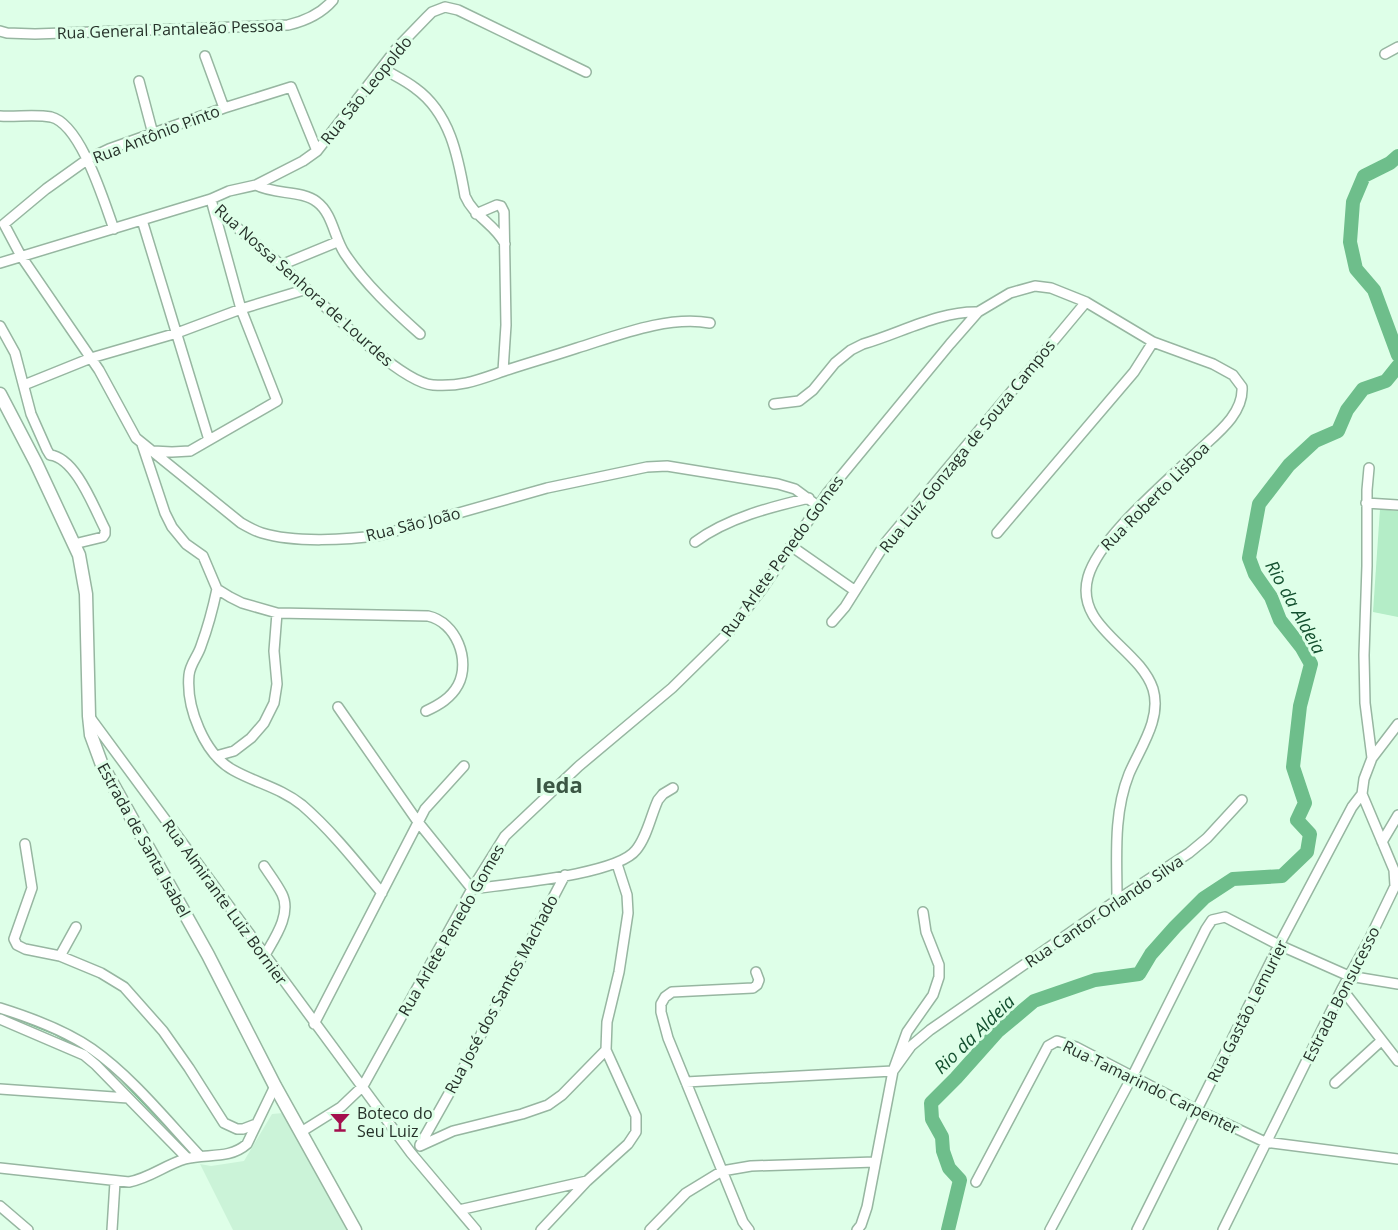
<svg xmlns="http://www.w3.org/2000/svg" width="1398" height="1230" font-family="'Open Sans',sans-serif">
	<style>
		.built { fill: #cbf3d8 }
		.garden { fill: #b4edc7 }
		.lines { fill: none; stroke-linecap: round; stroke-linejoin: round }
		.stream { stroke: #6ebe8b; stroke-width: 2 }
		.river { stroke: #6ebe8b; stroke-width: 14 }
		.minor-casing { stroke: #97b6a1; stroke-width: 12 }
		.major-casing { stroke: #97b6a1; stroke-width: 15 }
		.minor { stroke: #fff; stroke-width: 9 }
		.major { stroke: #fff; stroke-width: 12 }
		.labels { text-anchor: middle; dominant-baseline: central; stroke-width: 6; stroke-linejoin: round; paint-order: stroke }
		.street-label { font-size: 16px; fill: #26322a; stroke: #deffe8 }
		.poi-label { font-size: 16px; fill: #26322a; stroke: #deffe8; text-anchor: start }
		.water-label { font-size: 18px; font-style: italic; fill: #13502f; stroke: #deffe8 }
		.district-label { font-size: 22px; font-weight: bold; fill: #3b5744; stroke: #deffe8 }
	</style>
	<rect width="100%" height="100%" fill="#deffe8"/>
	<path class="built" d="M 283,1113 L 290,1118 L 348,1230 L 233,1230 L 200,1164 L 211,1166 L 244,1161 L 272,1114 Z"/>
	<path class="garden" d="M 1380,509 L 1398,511 L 1398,617 L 1373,612 Z"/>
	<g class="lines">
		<path class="stream" d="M 5,1014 L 55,1034 L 92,1054
			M 111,1069 L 182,1143"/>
		<path class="river" d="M 1398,156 L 1390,163 L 1364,176 L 1353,202 L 1350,242 L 1356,269 L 1374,290 L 1398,355
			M 948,1230 L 960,1180 L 949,1168 L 943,1151 L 942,1137 L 932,1119 L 931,1103 L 956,1078 L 997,1032 L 1034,1001 L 1095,980 L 1139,974 L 1151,954 L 1175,927 L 1204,898 L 1233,879 L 1282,876 L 1307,852 L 1310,834 L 1297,820 L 1305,803 L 1293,767 L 1300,706 L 1311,664 L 1302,648 L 1280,620 L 1271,597 L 1255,574 L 1249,558 L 1259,504 L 1289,465 L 1315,441 L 1338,431 L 1347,410 L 1363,389 L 1386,381 L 1398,366"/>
		<g class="minor-casing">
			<path id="minor" d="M 0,31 L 7,33 L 35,34 L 288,25 C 305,21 321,14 333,0
				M 1385,54 L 1398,47
				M 205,56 L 224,108
				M 382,68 C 393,75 405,80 415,88 C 450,113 458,156 465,196 C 474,217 495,224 505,244
				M 139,81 L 153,134
				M 0,116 C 17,117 35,114 51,117 C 81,124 104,202 114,229
				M 317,151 L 291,87 L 224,108 L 109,149 L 88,159 L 46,189 L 4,224 L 21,256 L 99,370 L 136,438 L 241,523 C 248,527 255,531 262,533 C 295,543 347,540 381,535 L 547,488 L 647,467 L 667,466 L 778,484 L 795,489 L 818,506
				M 256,185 C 275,195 302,190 317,202 C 333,214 334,238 345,254 C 365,284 393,310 420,334
				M 211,199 L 213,207 C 236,227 259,246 282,266 C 311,292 398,383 433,385 C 462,387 478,380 504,371 C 528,363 553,356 577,348 C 616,336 668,315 710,323
				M 476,214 L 497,205 L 501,206 L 504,212 L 506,325 L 503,371
				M 142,220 L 209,440
				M 0,263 L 211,199 L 229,191 L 256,185 L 303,161 L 317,151 L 397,48 L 426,18 L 432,12 L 445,7 L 458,10 L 586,72
				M 281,265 L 337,242
				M 0,326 L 15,353 L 31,414 L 47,450 L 50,455 C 76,458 94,508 105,529 L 105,534 L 103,537 L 74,544
				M 24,385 L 91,358 L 177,333 L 241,309 L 307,289
				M 774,404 L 799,401 L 813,390 L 835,363 L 851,350 L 863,344 C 901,333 939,311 978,312
				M 142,444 L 165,513 L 172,527 L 186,544 L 203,556 L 217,589 L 230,597 L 242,603 L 277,613 L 428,616 C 456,622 471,660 458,685 C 451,698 439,705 426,711
				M 153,451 L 172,452 L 190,451 L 277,401 L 241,309 L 213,207
				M 1369,468 L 1367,490 L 1367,566 L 1364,655 L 1365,703 L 1372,758
				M 1366,503 L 1398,505
				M 997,533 L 1134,372 L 1153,342
				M 695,542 C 727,518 771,507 809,498
				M 791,546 L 854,590
				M 217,589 C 213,608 208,627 201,646 C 198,656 190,664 189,675 C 186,707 204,754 233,770 C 256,783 281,788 302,805 C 332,831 357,863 382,893
				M 832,622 L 845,607 L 886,542 L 1086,302
				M 338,707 L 418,822 L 472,889 C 506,884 617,875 636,850 C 647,837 651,815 658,800 L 663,794 L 673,788
				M 89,716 L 411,1153 L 476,1230
				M 216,756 L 234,751 L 251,738 L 264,723 L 274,703 L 277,684 L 274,651 L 277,613
				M 1382,842 L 1398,815
				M 25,844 L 32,888 L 14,939 L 17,945 L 25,949 L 60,956 L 101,973 L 124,987 L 163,1031 L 189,1068 L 224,1123 L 237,1129 L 243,1129 L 256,1124
				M 264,866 C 270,875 277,884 282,894 C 292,914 274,939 265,955
				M 60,956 L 76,927
				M 1342,989 L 1398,1061
				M 0,1008 C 32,1018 65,1030 92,1049 C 133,1078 166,1120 200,1156
				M 0,1019 L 84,1055 L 96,1065 L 187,1158
				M 314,1024 L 425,809 L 464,766
				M 686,1082 L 893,1071 L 907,1032 L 933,995 L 939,977 L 939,965 L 926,932 L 923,912
				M 1335,1083 L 1381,1041
				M 0,1089 L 128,1098
				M 301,1132 L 341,1107 L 363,1086 L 472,889 L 505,836 L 579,766 L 672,688 L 729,632 L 762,589 L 828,492 L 950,344 L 978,312 L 1010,293 L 1035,286 L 1051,288 L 1086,302 L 1153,342 L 1213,364 L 1233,375 L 1242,387 C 1244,416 1212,437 1194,455 C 1164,484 1099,538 1088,577 C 1074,627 1139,647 1153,689 C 1162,719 1140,748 1129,774 C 1113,814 1117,858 1117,900
				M 420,1145 L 465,1065 L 565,875
				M 420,1146 L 453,1131 L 522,1114 L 548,1105 L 562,1095 L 606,1050
				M 0,1168 L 129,1182 C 150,1178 165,1165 185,1159 C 206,1153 229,1160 247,1144 L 275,1086
				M 976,1182 L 1048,1046 L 1057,1041 L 1076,1047 L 1197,1110 L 1265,1142 L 1398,1159
				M 0,1206 L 28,1230
				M 459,1210 L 587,1181
				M 112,1230 L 115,1182
				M 541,1230 L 587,1181 L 628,1144 L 636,1132 L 636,1116 L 606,1050 L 607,1022 L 619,972 L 628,913 L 627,895 L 617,864
				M 650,1230 L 686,1193 L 722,1171 L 751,1166 L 875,1162
				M 749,1230 L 743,1222 L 668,1038 L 661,1012 L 661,1004 L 665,997 L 672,992 L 753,988 L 757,985 L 759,980 L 756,972
				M 857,1230 L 861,1225 L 867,1207 L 893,1071 L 911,1046 L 930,1030 L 1117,900 L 1189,853 L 1207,838 L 1242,800
				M 1050,1230 L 1132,1077 L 1206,929 L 1212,920 L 1225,917 L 1279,945 L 1349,976 L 1398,984
				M 1137,1230 L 1279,945 L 1352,807 L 1362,794
				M 1223,1230 L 1342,989 L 1368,942 L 1395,886 L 1394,870 L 1362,794 L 1364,779 L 1372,758 L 1398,724"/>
		</g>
		<g class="major-casing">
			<path id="major" d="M 0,394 L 36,463 L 79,555 L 86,594 L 89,716 L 91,735 L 102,765 L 208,955 L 275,1086 L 355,1230"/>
		</g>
		<use href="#minor" class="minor"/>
		<use href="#major" class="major"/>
	</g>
	<defs>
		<g id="bar-bare" transform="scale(1.62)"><path d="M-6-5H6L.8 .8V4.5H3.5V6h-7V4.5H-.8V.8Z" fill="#a40f4d" stroke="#deffe8" stroke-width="2.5" paint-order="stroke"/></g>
	</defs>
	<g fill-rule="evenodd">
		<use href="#bar-bare" x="340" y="1122"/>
	</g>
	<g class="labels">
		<g class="street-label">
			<text transform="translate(170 29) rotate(-2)">Rua General Pantaleão Pessoa</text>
			<text transform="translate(366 90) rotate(-51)">Rua São Leopoldo</text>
			<text transform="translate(156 134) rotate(-21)">Rua Antônio Pinto</text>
			<text transform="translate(304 285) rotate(42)">Rua Nossa Senhora de Lourdes</text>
			<text transform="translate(967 446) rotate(-51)">Rua Luiz Gonzaga de Souza Campos</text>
			<text transform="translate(1155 496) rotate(-45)">Rua Roberto Lisboa</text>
			<text transform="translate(413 524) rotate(-14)">Rua São João</text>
			<text transform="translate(782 556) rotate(-54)">Rua Arlete Penedo Gomes</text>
			<text transform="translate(144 840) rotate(61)">Estrada de Santa Isabel</text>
			<text transform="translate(225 902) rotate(54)">Rua Almirante Luiz Bornier</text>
			<text transform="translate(1104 911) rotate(-34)">Rua Cantor Orlando Silva</text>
			<text transform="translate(451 930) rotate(-60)">Rua Arlete Penedo Gomes</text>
			<text transform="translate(501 994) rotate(-62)">Rua José dos Santos Machado</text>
			<text transform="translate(1341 994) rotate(-63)">Estrada Bonsucesso</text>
			<text transform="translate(1247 1011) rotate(-63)">Rua Gastão Lemurier</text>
			<text transform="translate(1151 1087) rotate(26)">Rua Tamarindo Carpenter</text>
		</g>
		<g class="poi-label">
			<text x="357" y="1113">Boteco do<tspan x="357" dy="18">Seu Luiz</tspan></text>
		</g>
		<g class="water-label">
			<text transform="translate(1296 607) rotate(61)">Rio da Aldeia</text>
			<text transform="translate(974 1034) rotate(-44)">Rio da Aldeia</text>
		</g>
		<g class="district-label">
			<text x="559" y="784">Ieda</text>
		</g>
	</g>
</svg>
